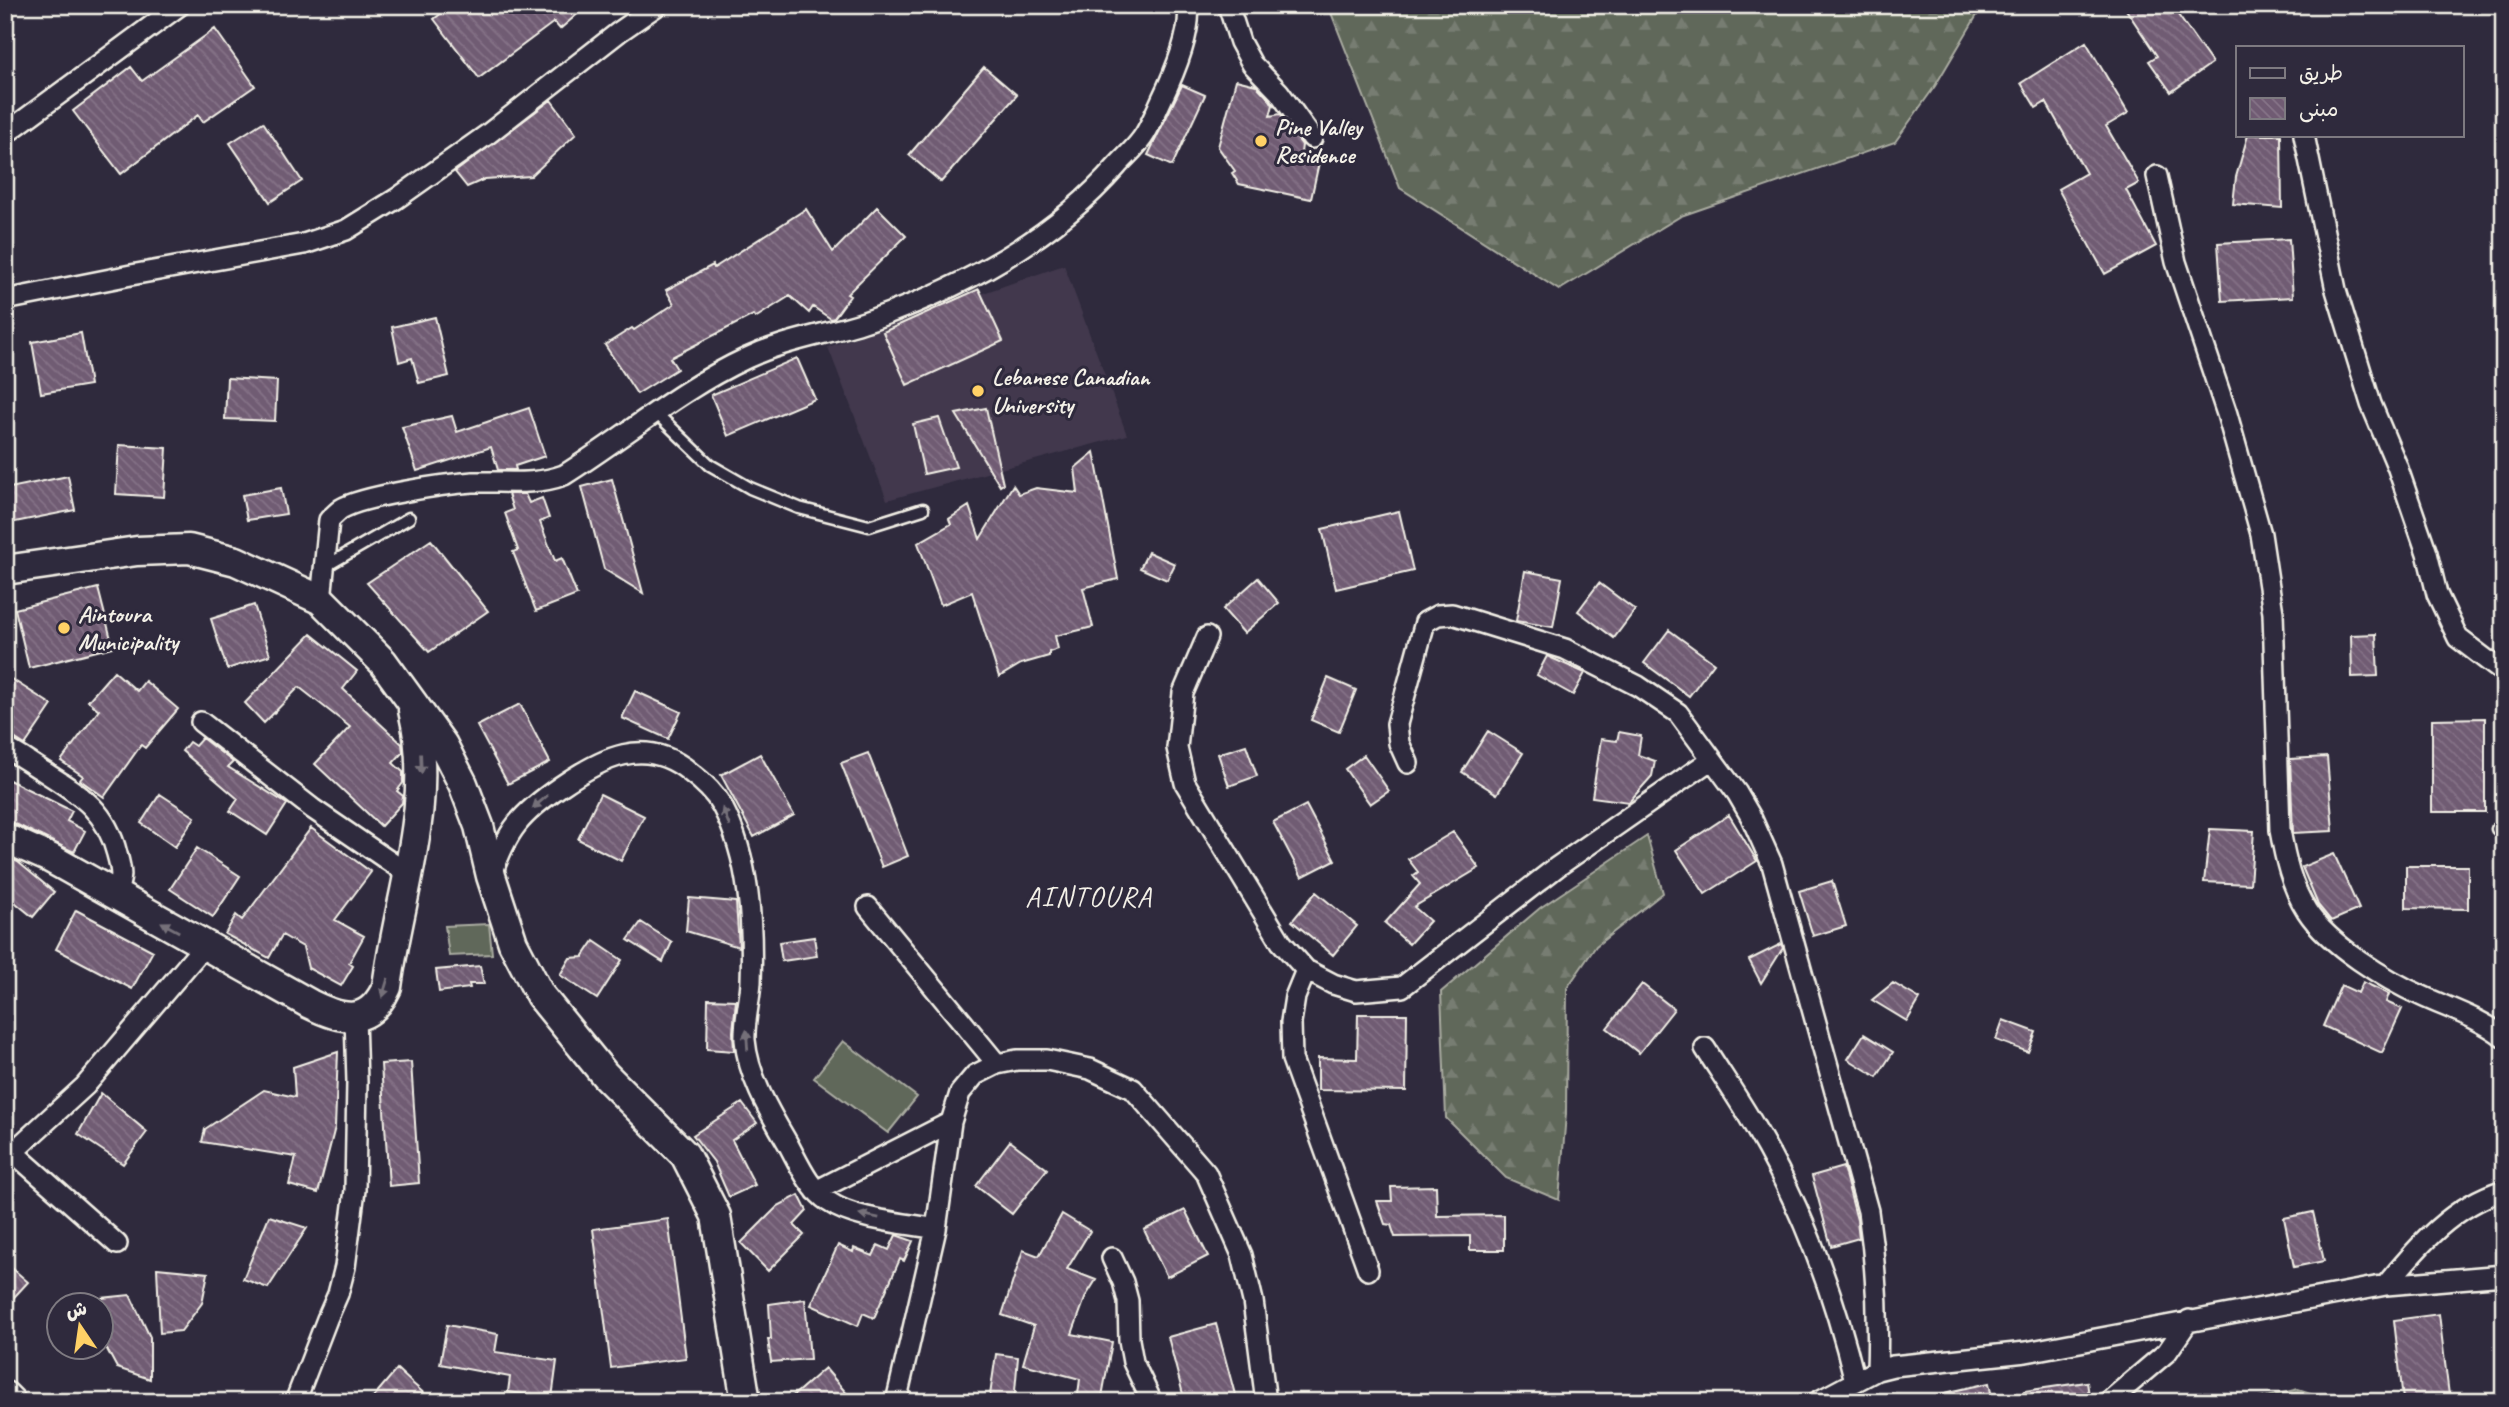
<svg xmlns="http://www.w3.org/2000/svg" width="2509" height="1407" font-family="Caveat,'Playpen Sans Arabic',sans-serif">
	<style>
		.built { fill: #42394d }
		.forest { fill: url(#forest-firs); stroke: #aaaca1; stroke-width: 2 }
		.garden { fill: #60675a; stroke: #aaaca1; stroke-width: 2 }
		.building { fill: url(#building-back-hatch); stroke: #f4f1e8; stroke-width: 2 }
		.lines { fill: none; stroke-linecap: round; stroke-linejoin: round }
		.lane-casing { stroke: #f4f1e8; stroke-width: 15 }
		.street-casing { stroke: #f4f1e8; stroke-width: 24 }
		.secondary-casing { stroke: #f4f1e8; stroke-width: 33 }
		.lane { stroke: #2f2a3d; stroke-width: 10 }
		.street { stroke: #2f2a3d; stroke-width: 19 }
		.secondary { stroke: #2f2a3d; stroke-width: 28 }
		.oneway { fill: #747079 }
		.poi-dot { fill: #ffd166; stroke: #2f2a3d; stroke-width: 2.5 }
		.labels { text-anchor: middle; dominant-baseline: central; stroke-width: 6; stroke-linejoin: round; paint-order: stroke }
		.poi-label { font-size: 24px; font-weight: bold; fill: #f4f1e8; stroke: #2f2a3d; text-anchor: start }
		.quarter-label { font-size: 28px; letter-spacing: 2px; fill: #f4f1e8; stroke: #2f2a3d }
	</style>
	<defs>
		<pattern id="forest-firs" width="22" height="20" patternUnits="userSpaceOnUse" patternTransform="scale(1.75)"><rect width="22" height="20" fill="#60675a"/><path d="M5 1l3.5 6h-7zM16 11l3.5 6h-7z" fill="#777d72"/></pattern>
		<pattern id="building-back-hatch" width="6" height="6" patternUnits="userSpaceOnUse" patternTransform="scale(1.75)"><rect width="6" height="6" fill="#705b73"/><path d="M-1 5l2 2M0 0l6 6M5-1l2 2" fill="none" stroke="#857387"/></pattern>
	</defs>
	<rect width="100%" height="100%" fill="#2f2a3d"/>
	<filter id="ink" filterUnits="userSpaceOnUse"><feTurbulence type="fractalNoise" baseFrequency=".0143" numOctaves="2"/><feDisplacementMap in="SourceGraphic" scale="14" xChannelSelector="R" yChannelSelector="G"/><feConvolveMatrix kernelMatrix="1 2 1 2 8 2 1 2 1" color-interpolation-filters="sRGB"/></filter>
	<g filter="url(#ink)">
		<path class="built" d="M 1064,265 L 1127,435 L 887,500 L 828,347 Z"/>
		<path class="forest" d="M 1328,5 L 1771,5 L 1775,8 L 1852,5 L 1983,5 L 1935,86 L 1895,142 L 1681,216 L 1559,290 L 1400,188 Z
			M 1647,836 L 1663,893 L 1596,946 L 1567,988 L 1566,1114 L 1559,1200 L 1506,1178 L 1446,1118 L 1441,992 L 1540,908 Z
			M 2298,1389 L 2338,1402 L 2246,1402 Z"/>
		<path class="garden" d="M 489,924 L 492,954 L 449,956 L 445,926 Z
			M 843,1041 L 917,1097 L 888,1133 L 814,1078 Z"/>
		<path class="building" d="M 452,5 L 588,5 L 560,29 L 554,22 L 479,78 L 434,19 Z
			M 2123,5 L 2171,5 L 2212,63 L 2171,92 L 2149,61 L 2157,56 Z
			M 215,29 L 255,86 L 203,122 L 198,115 L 121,174 L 73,111 L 131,67 L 142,81 Z
			M 2086,42 L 2128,113 L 2106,126 L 2139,183 L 2126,190 L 2156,246 L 2105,274 L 2058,189 L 2086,173 L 2046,102 L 2036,108 L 2021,83 Z
			M 984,67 L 1017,95 L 941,182 L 909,155 Z
			M 1236,80 L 1256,85 L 1270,100 L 1273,105 L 1270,116 L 1280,114 L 1286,123 L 1284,134 L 1295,136 L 1302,145 L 1301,153 L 1320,158 L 1311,199 L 1239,184 L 1232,173 L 1235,171 L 1218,147 Z
			M 1182,85 L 1205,95 L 1172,166 L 1148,155 Z
			M 551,100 L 576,134 L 531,176 L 485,179 L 467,187 L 455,172 Z
			M 263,122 L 302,181 L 270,202 L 230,143 Z
			M 2248,135 L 2281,135 L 2282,208 L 2233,204 L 2236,177 Z
			M 877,207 L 906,236 L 847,294 L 850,296 L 834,318 L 831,319 L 813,307 L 809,313 L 790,296 L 755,318 L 753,315 L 670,358 L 677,369 L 637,394 L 605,345 L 632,328 L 634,330 L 674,304 L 666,290 L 713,265 L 714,268 L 806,209 L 833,252 Z
			M 2289,239 L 2293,297 L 2222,301 L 2218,243 Z
			M 979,289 L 1003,341 L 907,385 L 883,332 Z
			M 435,317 L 449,376 L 419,383 L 412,358 L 399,362 L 392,327 Z
			M 81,333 L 90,385 L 41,393 L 32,342 Z
			M 797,358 L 815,399 L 728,436 L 711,395 Z
			M 227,378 L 277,381 L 275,421 L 225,419 Z
			M 529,408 L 545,456 L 515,466 L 516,470 L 498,470 L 491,447 L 417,471 L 402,427 L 452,416 L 457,432 Z
			M 986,408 L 1003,484 L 1000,486 L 956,414 Z
			M 939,418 L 956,467 L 924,474 L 913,424 Z
			M 119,445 L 167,448 L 164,497 L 116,494 Z
			M 1094,452 L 1118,579 L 1083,588 L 1093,627 L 1055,636 L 1058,649 L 1049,652 L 1049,656 L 1021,664 L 999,677 L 972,592 L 941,605 L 918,543 L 951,524 L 949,519 L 969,506 L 980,539 L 1013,485 L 1019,494 L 1036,488 L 1078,493 L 1075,468 Z
			M 68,476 L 75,510 L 5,524 L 5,489 Z
			M 612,479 L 643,593 L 604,569 L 582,487 Z
			M 281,488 L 286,514 L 247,520 L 242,495 Z
			M 508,494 L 525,494 L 529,503 L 542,498 L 549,518 L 540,522 L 555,561 L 562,558 L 577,595 L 536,611 L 513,552 L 518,550 L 505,513 L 513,510 Z
			M 1399,511 L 1413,571 L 1336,589 L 1322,529 Z
			M 431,540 L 488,611 L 429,652 L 367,583 Z
			M 1148,552 L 1175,564 L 1167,580 L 1140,568 Z
			M 1525,571 L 1562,578 L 1553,627 L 1516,621 Z
			M 1258,578 L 1279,603 L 1244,633 L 1223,609 Z
			M 1599,583 L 1635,610 L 1614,638 L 1578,611 Z
			M 98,588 L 113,647 L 29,668 L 15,609 Z
			M 254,605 L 270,655 L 227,669 L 211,619 Z
			M 1669,630 L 1714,663 L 1689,696 L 1644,663 Z
			M 311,634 L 357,671 L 343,689 L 402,744 L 403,752 L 393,763 L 403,772 L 403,783 L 397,791 L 403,796 L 402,803 L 381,826 L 315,764 L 350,727 L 299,687 L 264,723 L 245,703 Z
			M 2376,634 L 2378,676 L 2352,677 L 2351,635 Z
			M 1547,656 L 1585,673 L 1573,695 L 1537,675 Z
			M 114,671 L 137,691 L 145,681 L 178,709 L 145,748 L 141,745 L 104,797 L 80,780 L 83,776 L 61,761 L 99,710 L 88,701 Z
			M 5,675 L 52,705 L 25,745 L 5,732 Z
			M 1328,678 L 1356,690 L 1339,732 L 1311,720 Z
			M 635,691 L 681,712 L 668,739 L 622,718 Z
			M 520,704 L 550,762 L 508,784 L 477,726 Z
			M 2485,718 L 2485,812 L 2432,812 L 2432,719 Z
			M 1488,731 L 1523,753 L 1497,794 L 1462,772 Z
			M 1619,732 L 1641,736 L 1638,755 L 1655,761 L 1652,776 L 1629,802 L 1592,797 L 1601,739 L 1617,741 Z
			M 202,738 L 233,762 L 228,767 L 287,804 L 267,835 L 230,811 L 238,799 L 182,751 L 189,742 L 195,746 Z
			M 1246,745 L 1257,776 L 1229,786 L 1218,754 Z
			M 868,753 L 908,856 L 882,867 L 841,763 Z
			M 760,754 L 794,815 L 754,837 L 721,775 Z
			M 1364,755 L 1389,791 L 1370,804 L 1345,769 Z
			M 2327,757 L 2333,831 L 2293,833 L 2290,759 Z
			M 5,778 L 72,811 L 67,821 L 85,831 L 74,852 L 5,819 Z
			M 160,794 L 195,817 L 175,847 L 141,823 Z
			M 600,794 L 644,816 L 621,861 L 578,839 Z
			M 1306,805 L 1335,860 L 1302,877 L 1273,822 Z
			M 1729,815 L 1757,861 L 1705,894 L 1676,850 Z
			M 311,828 L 371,872 L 335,920 L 364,936 L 349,963 L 353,966 L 341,986 L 308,968 L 303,947 L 282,935 L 269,958 L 225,934 L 236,915 L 242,920 Z
			M 2210,829 L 2254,831 L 2250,884 L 2204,882 Z
			M 1453,832 L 1479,868 L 1414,907 L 1430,921 L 1409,944 L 1385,923 L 1420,884 L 1413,876 L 1418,872 L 1408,859 Z
			M 197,848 L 240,876 L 213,917 L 170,889 Z
			M 2334,854 L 2359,909 L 2331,921 L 2318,905 L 2302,867 Z
			M 5,856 L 18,862 L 54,892 L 33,917 L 5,894 Z
			M 2406,866 L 2468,866 L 2468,909 L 2406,908 Z
			M 1832,881 L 1846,926 L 1813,936 L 1799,891 Z
			M 1316,892 L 1357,926 L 1333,955 L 1292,921 Z
			M 689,898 L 736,902 L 739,947 L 686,931 Z
			M 76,910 L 153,951 L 132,989 L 56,949 Z
			M 641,922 L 672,942 L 663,962 L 628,940 Z
			M 814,937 L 817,956 L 782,961 L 779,942 Z
			M 594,941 L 622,960 L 597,999 L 560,975 L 570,958 L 583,957 Z
			M 1781,944 L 1783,948 L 1761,983 L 1749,960 Z
			M 480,966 L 484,984 L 469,984 L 470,988 L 439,992 L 436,970 Z
			M 2363,982 L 2389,994 L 2386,1002 L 2402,1009 L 2382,1053 L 2323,1026 L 2341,985 L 2358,993 Z
			M 1893,983 L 1920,999 L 1907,1021 L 1872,1000 Z
			M 1642,984 L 1674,1009 L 1639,1053 L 1607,1028 Z
			M 708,999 L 736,1000 L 733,1032 L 734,1051 L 707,1049 Z
			M 1358,1014 L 1407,1014 L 1406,1091 L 1318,1090 L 1318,1058 L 1357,1059 Z
			M 2003,1020 L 2036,1032 L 2028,1052 L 1996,1040 Z
			M 1864,1034 L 1893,1052 L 1877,1077 L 1848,1059 Z
			M 338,1052 L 335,1127 L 318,1193 L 289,1185 L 296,1157 L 202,1142 L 205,1129 L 264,1090 L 295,1097 L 293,1067 Z
			M 411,1062 L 419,1183 L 389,1186 L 381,1064 Z
			M 101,1093 L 147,1132 L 123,1164 L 78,1134 Z
			M 742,1103 L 757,1123 L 732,1140 L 755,1185 L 729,1197 L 714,1162 L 693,1135 Z
			M 1010,1141 L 1047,1169 L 1012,1214 L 976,1186 Z
			M 1843,1167 L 1857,1220 L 1859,1238 L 1831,1246 L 1812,1176 Z
			M 1436,1186 L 1437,1216 L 1504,1215 L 1504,1250 L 1470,1250 L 1470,1236 L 1395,1237 L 1391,1225 L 1385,1224 L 1377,1201 L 1392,1201 L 1391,1187 Z
			M 799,1195 L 807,1211 L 794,1225 L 804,1235 L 768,1271 L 741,1243 L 778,1206 Z
			M 1185,1210 L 1208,1256 L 1167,1277 L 1144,1230 Z
			M 2313,1212 L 2324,1261 L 2294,1267 L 2284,1218 Z
			M 1062,1214 L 1090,1231 L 1067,1269 L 1096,1280 L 1086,1296 L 1072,1334 L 1112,1342 L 1101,1402 L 1077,1402 L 1080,1379 L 1023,1364 L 1034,1326 L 1002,1315 L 1023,1250 L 1039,1256 Z
			M 269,1216 L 307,1228 L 268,1288 L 243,1279 Z
			M 668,1219 L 686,1358 L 611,1368 L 593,1229 Z
			M 896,1235 L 913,1241 L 904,1261 L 900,1259 L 874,1318 L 863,1313 L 858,1326 L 811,1305 L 838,1245 L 853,1252 L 854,1248 L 873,1256 L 878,1245 L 889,1250 Z
			M 5,1262 L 28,1282 L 5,1307 Z
			M 157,1268 L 208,1273 L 202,1303 L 181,1331 L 160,1333 Z
			M 130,1295 L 150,1337 L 150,1379 L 117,1368 L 102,1340 L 102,1298 Z
			M 805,1299 L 810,1359 L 771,1362 L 768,1339 L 771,1339 L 769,1304 Z
			M 2439,1314 L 2449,1395 L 2403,1400 L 2394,1320 Z
			M 1216,1324 L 1237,1402 L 1185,1402 L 1168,1337 Z
			M 447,1325 L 498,1334 L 495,1352 L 557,1361 L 552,1398 L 508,1392 L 510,1377 L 440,1364 Z
			M 996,1354 L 1018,1357 L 1014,1402 L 989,1402 Z
			M 825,1368 L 854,1402 L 786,1402 Z
			M 397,1369 L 411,1382 L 434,1402 L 369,1402 Z
			M 2087,1382 L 2090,1402 L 2025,1402 L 2024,1391 Z
			M 1989,1383 L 1993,1402 L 1940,1402 L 1940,1394 Z"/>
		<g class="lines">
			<g class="lane-casing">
				<path id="lane" d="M 655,412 L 710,465 L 750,488 L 799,508 L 869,526 L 923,509
					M 326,566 L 409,518
					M 2497,829 L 2504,830"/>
			</g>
			<g class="street-casing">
				<path id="street" d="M 1228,5 L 1240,42 L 1252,64 L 1279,92 L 1312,138
					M 5,134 L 180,5
					M 2304,135 L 2336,290 L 2371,404 L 2397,466 L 2427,553 L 2437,594 L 2458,638 L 2504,673
					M 2157,176 L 2176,262 L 2227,414 L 2261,534 L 2273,613 L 2280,830 C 2285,858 2291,886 2307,911 C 2329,945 2386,980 2422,996 C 2450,1009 2480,1018 2504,1037
					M 5,300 L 131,275 L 304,244 L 346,230 L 396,199 L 488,134 L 619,32 L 658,5
					M 321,600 L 329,520 C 333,516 337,512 341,509 C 362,496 446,484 473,482 C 504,481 534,486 564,475 C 626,436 680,389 747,358 C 787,339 831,334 873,319 C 964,287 1053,239 1117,166 C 1126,156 1138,146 1145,134 C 1151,124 1156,112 1161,101 C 1173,76 1192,33 1188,5
					M 1207,637 L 1183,693 L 1177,748 L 1185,783 L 1281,942 L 1306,970 L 1333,984 L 1356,991 L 1402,987 L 1557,867 L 1712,759
					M 201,722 L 313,809 L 408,874
					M 5,748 C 18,754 30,763 43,771 C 79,794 106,809 117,854 C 122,872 123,878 115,895
					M 1408,763 L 1399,743 L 1397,724 L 1425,622 L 1438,615 L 1452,614 L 1565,649 L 1638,686 L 1678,713 L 1737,793 L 1751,817 L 1772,864 L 1868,1211 C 1876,1264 1879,1316 1877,1370
					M 491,876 C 498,858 505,839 517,824 C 529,809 545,797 561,786 C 602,758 645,735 690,772 C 702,781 715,793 722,806 C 750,859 753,923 751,982 C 750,1001 744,1021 745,1040 C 748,1076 769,1111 787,1142 C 798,1162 809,1189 829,1202 C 855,1220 905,1223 936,1229
					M 868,907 L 997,1064
					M 1306,970 L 1295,997 L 1291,1022 L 1292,1059 L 1368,1270
					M 1705,1048 C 1722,1075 1740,1101 1756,1129 C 1802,1207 1834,1293 1855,1381
					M 5,1144 L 13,1152 L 85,1086 L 204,946
					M 13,1152 L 117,1244
					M 816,1191 L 951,1122
					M 1112,1258 L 1123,1282 L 1128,1301 L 1129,1340 L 1133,1362 L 1152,1402
					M 2386,1285 C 2419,1245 2452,1206 2504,1190
					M 295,1402 L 327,1319 L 338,1294 L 345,1267 L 355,1190 L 357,1082 L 355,1017
					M 896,1402 L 936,1229 L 951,1122 L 960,1093 L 975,1075 L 997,1064 L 1017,1060 L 1047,1060 L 1090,1069 L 1133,1089 L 1206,1173 L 1242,1255 L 1253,1301 L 1266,1402
					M 1817,1402 L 1877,1370 L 1893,1366 L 2026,1352 L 2386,1285 L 2504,1275
					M 2108,1402 L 2167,1352 L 2189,1320"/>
			</g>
			<g class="secondary-casing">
				<path id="secondary" d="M 5,570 L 137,551 L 189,549 L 236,561 L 321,600 L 383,662 L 443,745 L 463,784 L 479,826 L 491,876 L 513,943 L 540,995 L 605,1075 L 685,1155 L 716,1216 L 746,1402
					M 5,838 L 50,858 L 310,1004 C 344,1021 369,1026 387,987 C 399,895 436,803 413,710
					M 5,1396 L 11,1402"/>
			</g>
			<use href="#lane" class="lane"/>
			<use href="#street" class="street"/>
			<use href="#secondary" class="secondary"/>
		</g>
		<defs><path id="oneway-solid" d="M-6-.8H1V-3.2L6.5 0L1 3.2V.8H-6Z" transform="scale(1.75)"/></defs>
		<g class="oneway">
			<use href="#oneway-solid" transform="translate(421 764) rotate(88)"/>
			<use href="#oneway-solid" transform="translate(540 802) rotate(139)"/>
			<use href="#oneway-solid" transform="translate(726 817) rotate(-112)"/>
			<use href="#oneway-solid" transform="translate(170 927) rotate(-151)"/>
			<use href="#oneway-solid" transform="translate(385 988) rotate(107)"/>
			<use href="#oneway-solid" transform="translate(747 1040) rotate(-94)"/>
			<use href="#oneway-solid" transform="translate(869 1216) rotate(-168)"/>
		</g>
	</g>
	<g class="poi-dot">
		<circle cx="1261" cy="141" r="7"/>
		<circle cx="978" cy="391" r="7"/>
		<circle cx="64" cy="628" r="7"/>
	</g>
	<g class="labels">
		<g class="poi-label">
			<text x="1275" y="127">Pine Valley<tspan x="1275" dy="28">Residence</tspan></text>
			<text x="992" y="377">Lebanese Canadian<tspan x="992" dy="28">University</tspan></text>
			<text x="78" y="614">Aintoura<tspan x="78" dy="28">Municipality</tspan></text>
		</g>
		<g class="quarter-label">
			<text x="1089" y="896">AINTOURA</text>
		</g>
	</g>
	<rect width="2509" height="1407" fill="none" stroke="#2f2a3d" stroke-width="28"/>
	<rect x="14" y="14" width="2481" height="1379" fill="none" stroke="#f4f1e8" stroke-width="2.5" filter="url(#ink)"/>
	<rect x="2236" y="46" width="228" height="91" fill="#2f2a3d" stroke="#7e7a81" stroke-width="2"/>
	<rect x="2250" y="68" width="35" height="10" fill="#2f2a3d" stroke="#7e7a81" stroke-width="2"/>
	<text x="2299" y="80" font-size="21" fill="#f4f1e8">طريق</text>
	<rect x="2250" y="98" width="35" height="21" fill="url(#building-back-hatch)" stroke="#7e7a81" stroke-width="2"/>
	<text x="2299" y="116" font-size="21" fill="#f4f1e8">مبنى</text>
	<g transform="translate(80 1326) rotate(347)"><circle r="33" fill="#2f2a3d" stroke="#7e7a81" stroke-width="2"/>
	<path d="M0-5L12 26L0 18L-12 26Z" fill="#ffd166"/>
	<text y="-10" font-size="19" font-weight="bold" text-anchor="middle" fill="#f4f1e8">ش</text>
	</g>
</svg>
